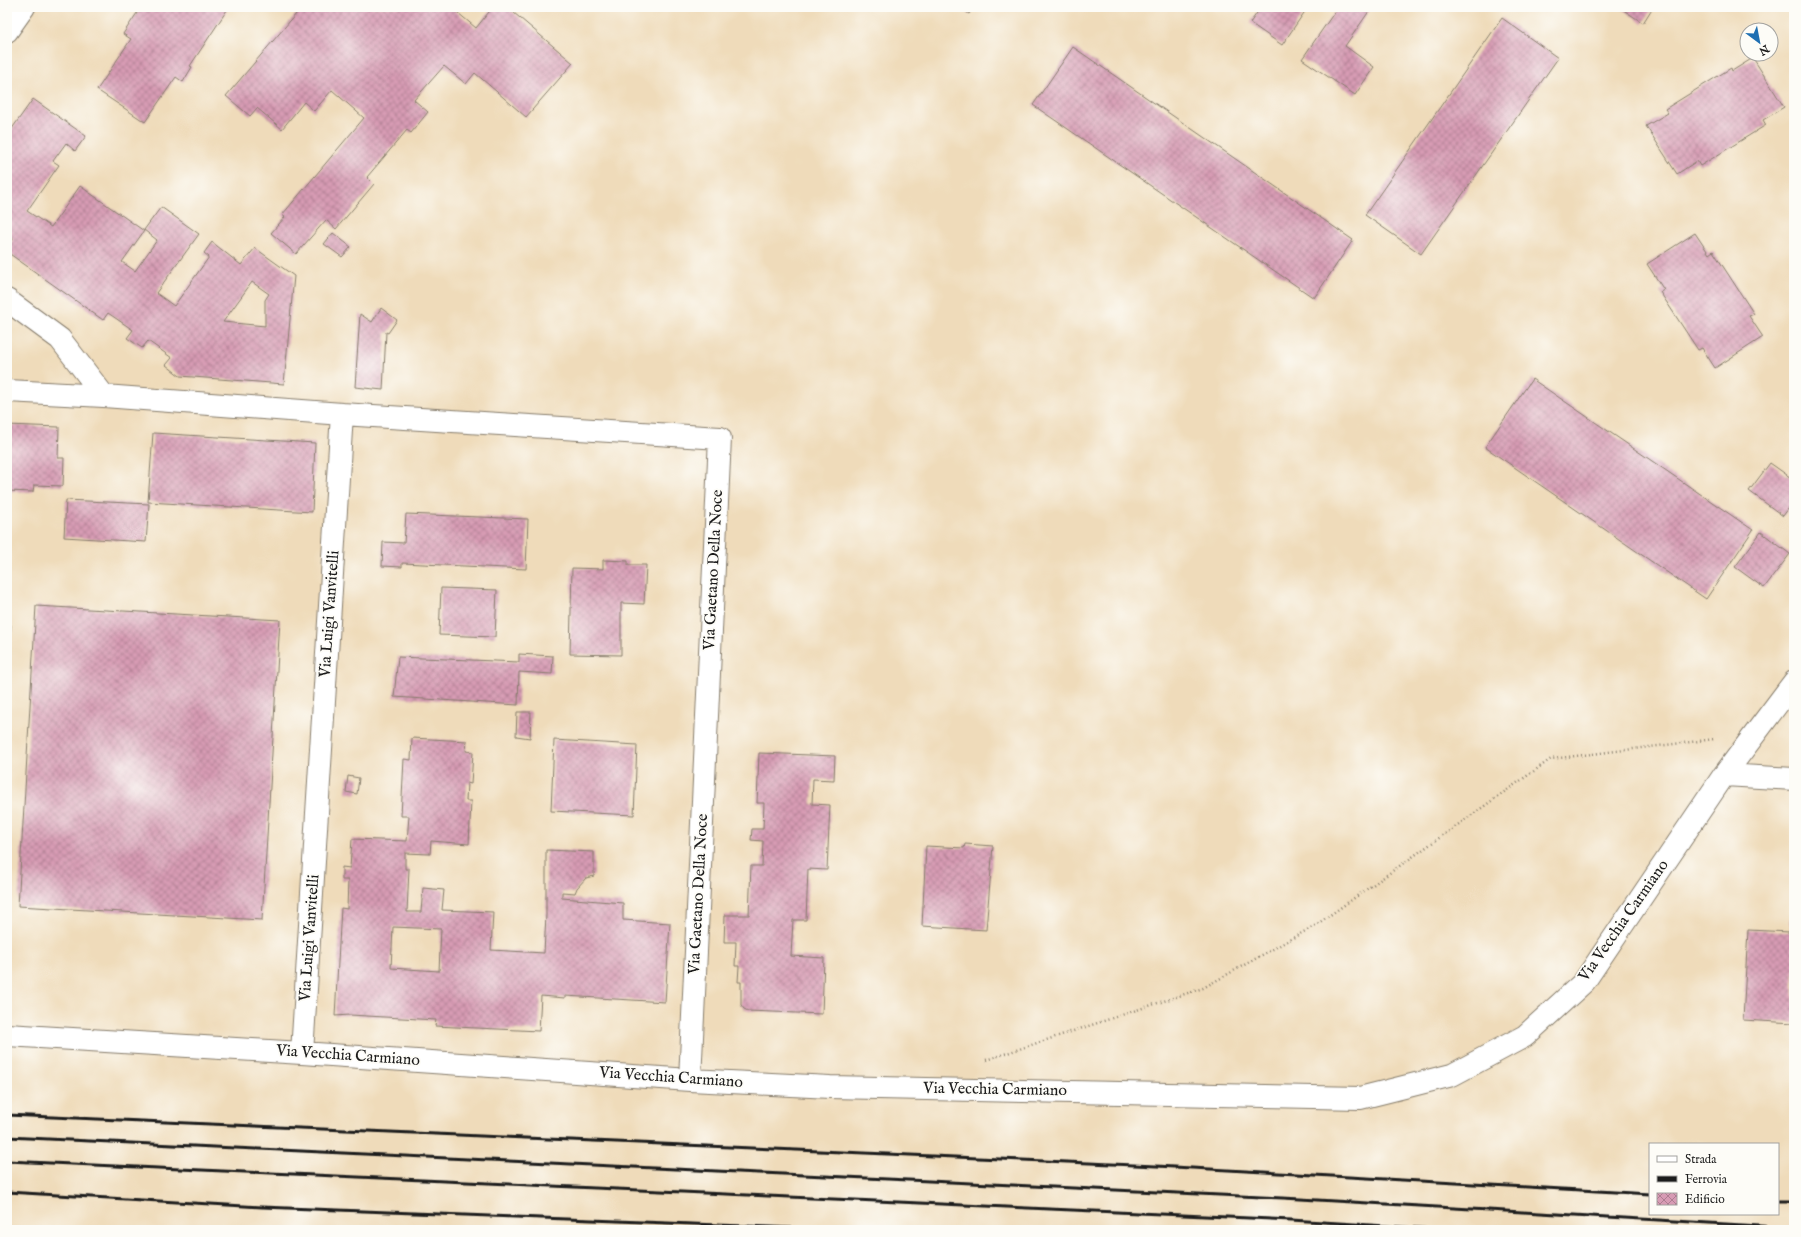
<svg xmlns="http://www.w3.org/2000/svg" width="1801" height="1237" font-family="'IM FELL English',serif">
	<style>
		.building { fill: url(#building-cross-hatch); fill-rule: evenodd }
		.lines { fill: none; stroke-linecap: round; stroke-linejoin: round }
		.minor-casing { stroke: #867c6b; stroke-width: 24 }
		.major-casing { stroke: #867c6b; stroke-width: 24 }
		.path { stroke: #867c6b; stroke-width: 2.5; stroke-dasharray: 1 3; stroke-linecap: butt }
		.minor { stroke: #fff; stroke-width: 22 }
		.major { stroke: #fff; stroke-width: 22 }
		.rail { stroke: #1c1c1c; stroke-width: 3 }
		.labels { text-anchor: middle; dominant-baseline: central; stroke-width: 3.5; stroke-linejoin: round; paint-order: stroke }
		.street-label { font-size: 16px; fill: #1c1c1c; stroke: #fdfcf7 }
	</style>
	<defs>
		<pattern id="building-cross-hatch" width="8" height="8" patternUnits="userSpaceOnUse"><rect width="8" height="8" fill="#d79bb4"/><path d="M0 0l8 8M0 8l8-8" fill="none" stroke="#ae7e92"/></pattern>
	</defs>
	<rect width="100%" height="100%" fill="#fdfcf7"/>
	<filter id="ink" filterUnits="userSpaceOnUse"><feTurbulence type="fractalNoise" baseFrequency=".025" numOctaves="2"/><feDisplacementMap in="SourceGraphic" scale="8" xChannelSelector="R" yChannelSelector="G"/><feConvolveMatrix kernelMatrix="1 2 1 2 8 2 1 2 1" color-interpolation-filters="sRGB"/></filter>
	<filter id="wash" filterUnits="userSpaceOnUse"><feTurbulence type="fractalNoise" baseFrequency=".012" numOctaves="4" result="noise"/><feDisplacementMap in="SourceGraphic" scale="16" xChannelSelector="R" yChannelSelector="G"/><feGaussianBlur stdDeviation="0.9" result="paint"/><feColorMatrix in="noise" values="0 0 0 0 0 0 0 0 0 0 0 0 0 0 0 0 0 1.4 0 .05"/><feComposite in="paint" operator="in"/></filter>
	<g filter="url(#wash)">
		<rect width="100%" height="100%" fill="#efdbba"/>
		<g id="blocks">
			<path class="building" d="M 141,7 L 229,7 L 190,66 L 192,67 L 183,82 L 176,77 L 145,122 L 97,90 L 131,39 L 123,34 Z
				M 302,7 L 451,7 L 476,28 L 493,7 L 507,7 L 573,63 L 526,117 L 475,73 L 466,84 L 444,66 L 414,100 L 428,112 L 411,133 L 407,130 L 367,177 L 374,184 L 336,229 L 326,220 L 296,254 L 271,233 L 285,217 L 282,215 L 364,118 L 332,90 L 314,111 L 304,102 L 282,129 L 257,108 L 250,116 L 226,96 Z
				M 959,7 L 974,7 L 969,14 Z
				M 1261,7 L 1308,7 L 1282,45 L 1250,23 Z
				M 1338,7 L 1372,7 L 1345,46 L 1374,67 L 1355,95 L 1302,59 Z
				M 1619,7 L 1653,7 L 1643,23 Z
				M 1502,18 L 1558,58 L 1421,254 L 1365,215 Z
				M 1073,47 L 1353,240 L 1314,298 L 1033,105 Z
				M 1753,58 L 1784,107 L 1763,120 L 1766,125 L 1700,166 L 1697,161 L 1677,174 L 1646,126 L 1668,113 L 1665,109 L 1731,68 L 1732,71 Z
				M 33,99 L 86,136 L 75,151 L 66,143 L 53,161 L 59,165 L 27,211 L 51,227 L 80,186 L 144,231 L 122,262 L 135,271 L 157,240 L 144,230 L 161,207 L 199,234 L 156,293 L 174,306 L 209,257 L 204,253 L 212,242 L 241,265 L 255,248 L 294,276 L 284,384 L 180,376 L 166,365 L 172,358 L 148,341 L 142,348 L 127,338 L 133,330 L 108,313 L 103,320 L 7,252 L 7,248 L 13,239 L 7,234 L 7,127 L 11,130 ZM 252,282 L 269,294 L 265,300 L 265,326 L 223,322 Z
				M 333,233 L 351,247 L 342,257 L 324,244 Z
				M 1695,233 L 1709,254 L 1713,251 L 1754,314 L 1749,316 L 1763,337 L 1715,368 L 1702,348 L 1698,350 L 1660,292 L 1664,290 L 1647,264 Z
				M 381,308 L 397,320 L 388,333 L 386,332 L 383,390 L 355,387 L 360,314 L 372,322 Z
				M 1532,379 L 1753,530 L 1706,599 L 1485,447 Z
				M 7,425 L 59,427 L 58,458 L 64,458 L 63,486 L 34,485 L 33,492 L 7,491 Z
				M 153,433 L 315,443 L 312,512 L 148,502 Z
				M 1770,463 L 1794,480 L 1794,501 L 1783,516 L 1749,491 Z
				M 66,500 L 149,504 L 146,542 L 64,537 Z
				M 406,514 L 528,519 L 526,569 L 402,563 L 402,567 L 382,566 L 383,542 L 404,543 Z
				M 1761,532 L 1790,554 L 1764,588 L 1735,567 Z
				M 603,560 L 628,561 L 628,565 L 646,565 L 644,604 L 621,603 L 621,655 L 570,654 L 572,568 L 603,569 Z
				M 441,588 L 497,590 L 495,637 L 439,635 Z
				M 36,606 L 280,620 L 262,920 L 18,906 Z
				M 7,625 L 11,625 L 8,668 L 7,668 Z
				M 519,654 L 553,656 L 552,674 L 519,672 L 518,705 L 394,697 L 398,657 L 519,662 Z
				M 517,712 L 531,712 L 530,738 L 516,736 Z
				M 412,738 L 467,741 L 466,751 L 473,752 L 471,784 L 467,783 L 466,801 L 471,801 L 469,844 L 431,841 L 430,854 L 405,853 L 405,869 L 409,869 L 407,912 L 421,912 L 423,888 L 444,890 L 442,910 L 493,912 L 491,950 L 544,953 L 546,915 L 546,850 L 594,852 L 594,876 L 586,878 L 577,888 L 575,893 L 562,892 L 562,898 L 623,903 L 623,920 L 670,923 L 665,1002 L 565,996 L 565,998 L 541,996 L 539,1031 L 435,1026 L 436,1020 L 350,1015 L 335,1016 L 341,908 L 347,909 L 348,880 L 342,880 L 342,867 L 350,868 L 352,839 L 407,841 L 409,816 L 401,816 L 404,759 L 411,760 ZM 393,927 L 441,929 L 439,971 L 391,968 Z
				M 554,740 L 637,745 L 634,815 L 551,811 Z
				M 759,753 L 835,756 L 834,780 L 813,779 L 812,804 L 830,805 L 827,870 L 808,869 L 806,920 L 793,920 L 791,956 L 824,958 L 822,1014 L 748,1011 L 744,1009 L 741,1005 L 741,982 L 738,982 L 739,966 L 735,966 L 736,942 L 724,942 L 725,915 L 749,915 L 751,866 L 762,866 L 763,841 L 751,840 L 752,829 L 763,829 L 764,803 L 757,803 Z
				M 348,776 L 359,778 L 357,794 L 346,792 Z
				M 965,844 L 993,846 L 986,930 L 922,926 L 926,846 L 964,848 Z
				M 1793,880 L 1794,1023 L 1743,1020 L 1748,930 L 1790,932 Z"/>
		</g>
	</g>
	<g filter="url(#ink)">
		<use href="#blocks" fill-opacity="0" stroke="#867c6b" stroke-width="1"/>
		<g class="lines">
			<g class="minor-casing">
				<path id="minor" d="M 7,300 L 60,339 L 104,396
					M 7,391 L 104,396 L 342,414 L 302,1053
					M 342,414 L 720,438 L 690,1080
					M 1724,775 L 1794,779
					M 7,1035 L 302,1053 L 690,1080 L 830,1087 L 1360,1098 L 1452,1075 L 1525,1036 L 1584,982 L 1724,775 L 1794,682"/>
			</g>
			<g class="major-casing">
				<path id="major" d="M 7,31 L 24,7"/>
			</g>
			<path class="path" d="M 986,1060 L 1203,988 L 1316,925 L 1551,759 L 1715,739"/>
			<use href="#minor" class="minor"/>
			<use href="#major" class="major"/>
			<path class="rail" d="M 7,1115 L 1156,1166 L 1650,1194
				M 7,1137 L 1283,1198 L 1794,1228
				M 7,1161 L 1291,1220 L 1450,1230
				M 7,1192 L 262,1207 L 844,1230
				M 1778,1202 L 1794,1202"/>
		</g>
	</g>
	<g class="labels">
		<g class="street-label">
			<text transform="translate(714 570) rotate(-87)">Via Gaetano Della Noce</text>
			<text transform="translate(330 614) rotate(-86)">Via Luigi Vanvitelli</text>
			<text transform="translate(699 894) rotate(-87)">Via Gaetano Della Noce</text>
			<text transform="translate(1624 921) rotate(-55)">Via Vecchia Carmiano</text>
			<text transform="translate(310 938) rotate(-86)">Via Luigi Vanvitelli</text>
			<text transform="translate(348 1056) rotate(4)">Via Vecchia Carmiano</text>
			<text transform="translate(671 1078) rotate(4)">Via Vecchia Carmiano</text>
			<text transform="translate(995 1090) rotate(1)">Via Vecchia Carmiano</text>
		</g>
	</g>
	<rect width="1801" height="1237" fill="none" stroke="#fdfcf7" stroke-width="24"/>
	<rect x="1649" y="1143" width="130" height="72" fill="#fdfcf7" stroke="#a3a29f"/>
	<rect x="1657" y="1156" width="20" height="6" fill="#ffffff" stroke="#a3a29f"/>
	<text x="1685" y="1163" font-size="12" fill="#1c1c1c">Strada</text>
	<rect x="1657" y="1176" width="20" height="6" fill="#1c1c1c" stroke="#a3a29f"/>
	<text x="1685" y="1183" font-size="12" fill="#1c1c1c">Ferrovia</text>
	<rect x="1657" y="1193" width="20" height="12" fill="url(#building-cross-hatch)" stroke="#a3a29f"/>
	<text x="1685" y="1203" font-size="12" fill="#1c1c1c">Edificio</text>
	<g transform="translate(1759 42) rotate(148)"><circle r="19" fill="#fdfcf7" stroke="#a3a29f"/>
	<path d="M0-3L7 15L0 10L-7 15Z" fill="#1f6fb2"/>
	<text y="-6" font-size="11" font-weight="bold" text-anchor="middle" fill="#1c1c1c">N</text>
	</g>
</svg>
